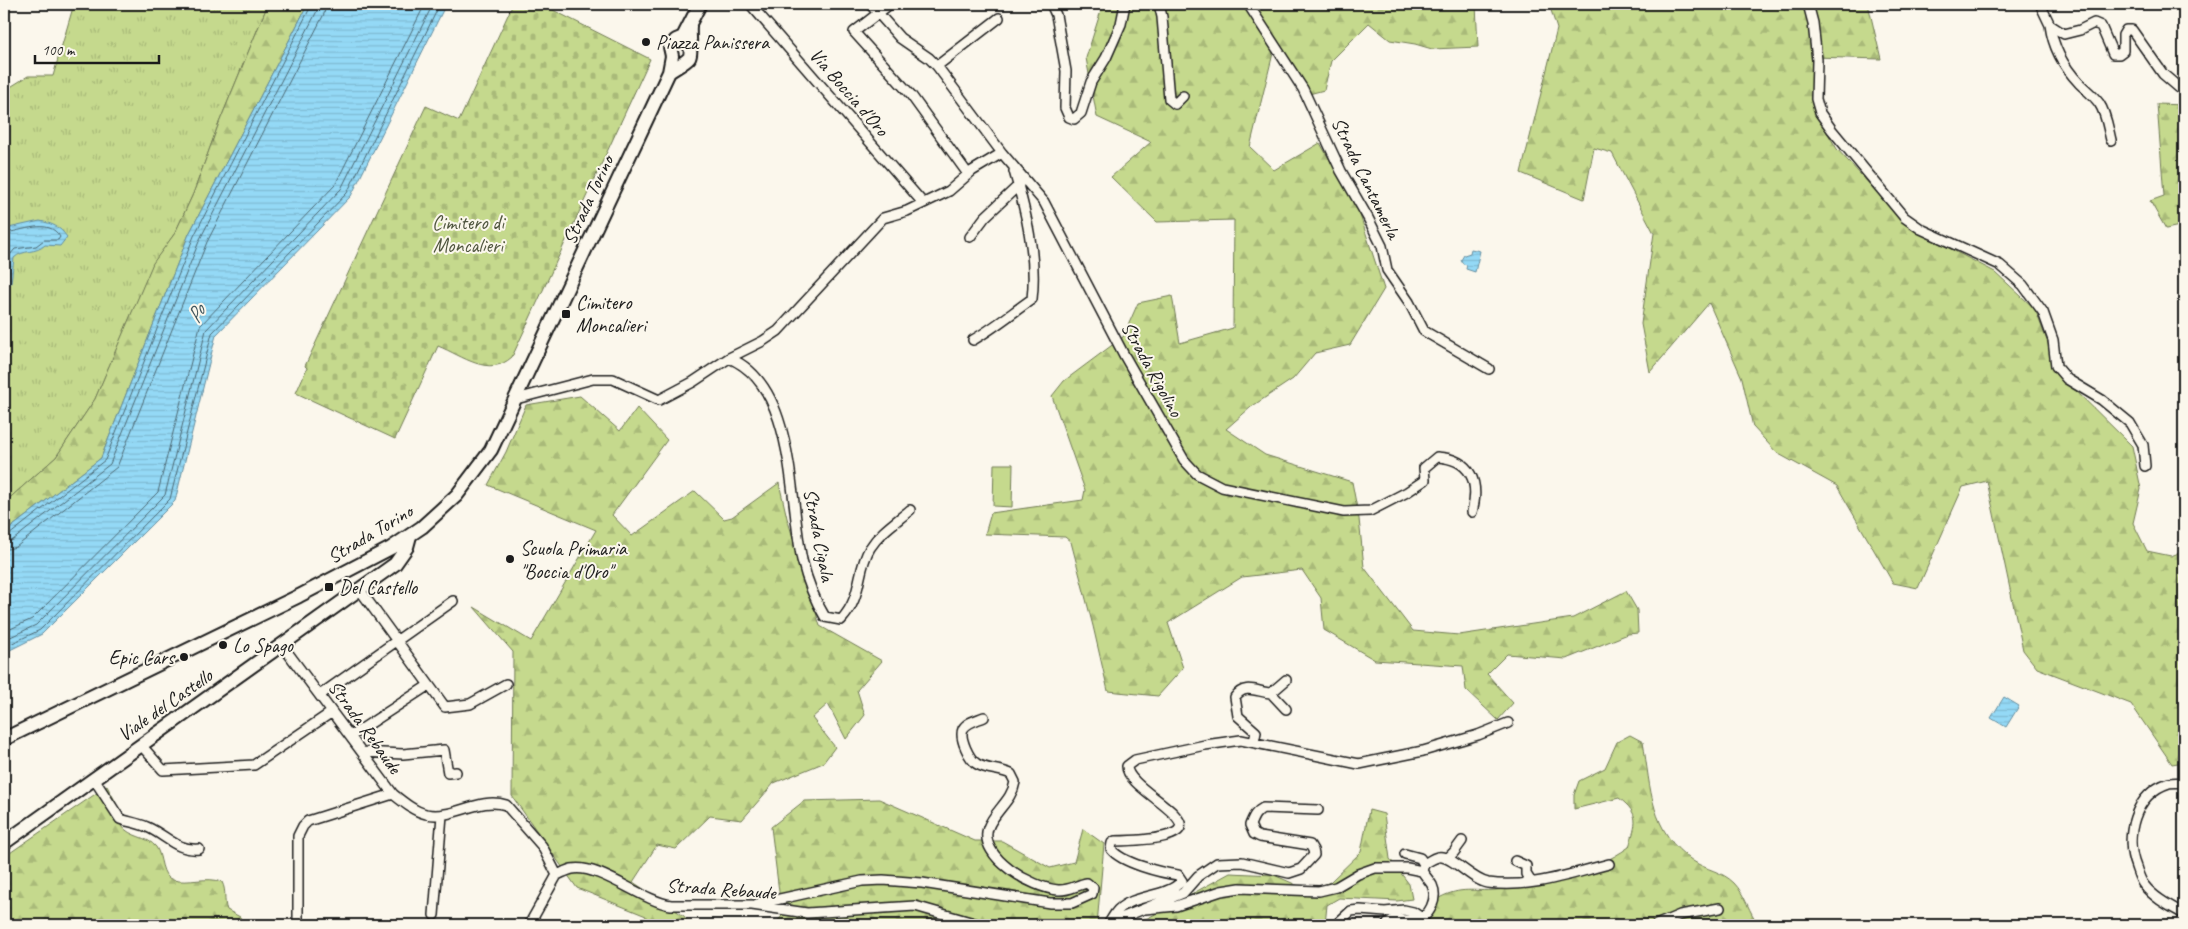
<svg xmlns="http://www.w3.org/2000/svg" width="2188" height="929" font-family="Caveat,sans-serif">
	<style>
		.grass { fill: url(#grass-tufts); stroke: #707a54 }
		.forest { fill: url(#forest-firs); stroke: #707a54 }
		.cemetery { fill: url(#cemetery-stones); stroke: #707a54 }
		.pitch { fill: #c5d98d; stroke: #707a54 }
		.water { fill: url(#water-rules); stroke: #648d9f }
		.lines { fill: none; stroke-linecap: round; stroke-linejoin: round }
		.shore { stroke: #4c6873; stroke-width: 1 }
		.street-casing { stroke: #1c1c1c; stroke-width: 12 }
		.secondary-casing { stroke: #1c1c1c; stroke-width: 16 }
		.street { stroke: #fbf7ec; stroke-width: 9 }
		.secondary { stroke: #fbf7ec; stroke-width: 12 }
		.poi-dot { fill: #1c1c1c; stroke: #fbf7ec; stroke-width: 2 }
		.labels { text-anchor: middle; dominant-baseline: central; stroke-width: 4; stroke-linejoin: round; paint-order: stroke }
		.poi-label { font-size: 20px; fill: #1c1c1c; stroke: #fbf7ec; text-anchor: start }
		.street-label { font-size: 20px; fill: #1c1c1c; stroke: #fbf7ec }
		.park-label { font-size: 20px; fill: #4f553e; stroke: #fbf7ec }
		.water-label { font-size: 21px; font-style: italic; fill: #40555d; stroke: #fbf7ec }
	</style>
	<defs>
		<pattern id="grass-tufts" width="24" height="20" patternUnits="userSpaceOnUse" patternTransform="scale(1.25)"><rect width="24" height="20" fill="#c5d98d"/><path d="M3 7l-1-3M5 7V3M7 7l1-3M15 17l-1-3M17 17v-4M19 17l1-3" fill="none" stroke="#a9ba79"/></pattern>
		<pattern id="forest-firs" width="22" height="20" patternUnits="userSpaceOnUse" patternTransform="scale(1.25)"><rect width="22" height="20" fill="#c5d98d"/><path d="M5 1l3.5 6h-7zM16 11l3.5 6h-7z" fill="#a9ba79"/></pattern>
		<pattern id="cemetery-stones" width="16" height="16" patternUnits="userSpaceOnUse" patternTransform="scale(1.25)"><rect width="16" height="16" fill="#c5d98d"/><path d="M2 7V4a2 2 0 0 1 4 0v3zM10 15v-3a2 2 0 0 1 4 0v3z" fill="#a9ba79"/></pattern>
		<pattern id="water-rules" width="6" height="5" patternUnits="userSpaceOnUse" patternTransform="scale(1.25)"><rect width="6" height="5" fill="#94d9f6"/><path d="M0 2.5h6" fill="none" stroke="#7fbad2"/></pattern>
	</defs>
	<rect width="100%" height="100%" fill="#fbf7ec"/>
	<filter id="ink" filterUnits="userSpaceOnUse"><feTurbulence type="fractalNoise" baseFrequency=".02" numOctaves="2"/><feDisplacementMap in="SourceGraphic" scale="10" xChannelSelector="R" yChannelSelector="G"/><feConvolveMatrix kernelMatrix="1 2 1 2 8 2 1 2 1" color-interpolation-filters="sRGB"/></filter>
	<g filter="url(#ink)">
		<path class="grass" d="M 74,4 L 268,4 L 219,123 L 193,194 L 175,233 L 153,264 L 95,399 L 56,457 L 4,503 L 4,91 L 28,76 L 53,76 Z"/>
		<path class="forest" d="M 268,4 L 308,4 L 189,234 L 101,458 L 4,533 L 4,503 L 56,457 L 95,399 L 153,263 L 175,233 L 193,194 L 219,123 Z
			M 1103,4 L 1476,4 L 1478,47 L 1432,49 L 1415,44 L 1390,40 L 1369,23 L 1331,61 L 1324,90 L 1309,94 L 1275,45 L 1250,147 L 1274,170 L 1320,143 L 1358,209 L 1384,289 L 1350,345 L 1315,353 L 1293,379 L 1251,407 L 1226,429 L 1265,455 L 1352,482 L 1359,519 L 1364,567 L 1413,631 L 1459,635 L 1573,618 L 1626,591 L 1637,610 L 1638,633 L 1628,634 L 1566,659 L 1507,654 L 1487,674 L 1513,703 L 1498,720 L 1466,690 L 1463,666 L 1375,660 L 1324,630 L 1321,598 L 1302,570 L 1242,577 L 1168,623 L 1183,668 L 1158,696 L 1108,691 L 1093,626 L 1071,542 L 1065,537 L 985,534 L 991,513 L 1083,500 L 1085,490 L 1052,396 L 1064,381 L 1123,337 L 1138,303 L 1172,296 L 1180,343 L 1233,328 L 1234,220 L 1157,222 L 1111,177 L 1151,142 L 1097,117 L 1086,58 Z
			M 1549,4 L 1868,4 L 1881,59 L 1813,57 L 1815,112 L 1837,149 L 1910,228 L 1995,272 L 2035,309 L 2060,375 L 2132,446 L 2141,489 L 2133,523 L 2147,551 L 2171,556 L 2184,551 L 2184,762 L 2172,764 L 2131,704 L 2037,668 L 2023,650 L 1987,481 L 1963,487 L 1918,588 L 1893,583 L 1837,486 L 1777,453 L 1753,427 L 1742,378 L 1709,303 L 1650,372 L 1641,324 L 1654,233 L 1612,153 L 1594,148 L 1584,199 L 1521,173 L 1557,29 Z
			M 2157,104 L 2184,105 L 2184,225 L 2166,229 L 2150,201 L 2164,196 Z
			M 580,396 L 620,431 L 637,408 L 667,440 L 612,515 L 632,536 L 695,491 L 724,519 L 732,517 L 779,483 L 787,518 L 820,626 L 882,661 L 857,690 L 865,715 L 846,739 L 828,704 L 812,718 L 835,747 L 823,763 L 774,783 L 742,820 L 710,816 L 676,849 L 657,845 L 633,882 L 684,916 L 690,925 L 644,925 L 646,916 L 577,888 L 512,796 L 513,652 L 474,607 L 531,641 L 596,530 L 488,485 L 506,452 L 526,405 Z
			M 1630,735 L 1643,742 C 1651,789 1650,832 1693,861 C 1706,870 1722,871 1734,883 C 1745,894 1749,913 1759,925 L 1429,925 C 1429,916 1430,903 1439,898 C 1462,886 1473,892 1495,890 C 1540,886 1591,874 1629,847 C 1636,823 1641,815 1619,798 L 1574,809 L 1574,795 L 1579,781 L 1605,768 L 1617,742 Z
			M 107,786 C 110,792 114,798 116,803 C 118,811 116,818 121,825 C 130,838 148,836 156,847 C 163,857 160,876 173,880 C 189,884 207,876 222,882 C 227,892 223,900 227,910 L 240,917 L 243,925 L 4,925 L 4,857 Z
			M 879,799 L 975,841 L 1002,841 L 1050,868 L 1074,862 L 1083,829 L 1104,844 L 1097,925 L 774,925 L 782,916 L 771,827 L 804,801 Z
			M 1369,810 L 1384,814 L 1390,859 L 1409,884 L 1412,899 L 1397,901 L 1339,898 L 1327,905 L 1325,925 L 1127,925 L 1148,918 L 1230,873 L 1274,875 L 1301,887 L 1316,888 L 1330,882 L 1361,852 Z"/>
		<path class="cemetery" d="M 513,4 L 541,4 L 650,59 L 512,357 C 489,378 463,356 438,346 L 395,439 L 296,393 L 307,368 L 305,366 L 426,106 L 459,121 Z"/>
		<path class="pitch" d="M 994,464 L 1013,464 L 1012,507 L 993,506 Z"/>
		<path class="water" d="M 308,4 L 446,4 L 351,196 L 216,335 L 175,501 L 42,634 L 4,653 L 4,533 L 101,458 L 189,234 Z
			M 40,221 C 53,224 59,226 67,237 L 60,246 L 45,245 C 36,254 23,249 14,258 L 11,283 L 4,290 L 4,229 Z
			M 1471,249 L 1480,251 L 1475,272 L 1466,269 L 1467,265 L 1463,264 L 1461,260 L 1464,255 L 1470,253 Z
			M 2004,697 L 2019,706 L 2006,727 L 1991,718 Z"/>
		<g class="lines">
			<path class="shore" d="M 4,233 C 21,232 49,217 60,237 L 58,240 L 44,240 L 36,246 L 15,249 L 9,256 L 7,280 L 4,284
				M 4,536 L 9,535 L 105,460 L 194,236 L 312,4
				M 4,543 L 13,540 L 110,464 L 200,239 L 317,11 L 319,4
				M 4,550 L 16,547 L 117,467 L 207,242 L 324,14 L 326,4
				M 4,632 L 32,619 L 158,492 L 200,326 L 335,185 L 425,4
				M 4,640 L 36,625 L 165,495 L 206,330 L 341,189 L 433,4
				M 4,647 L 40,630 L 170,499 L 212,333 L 347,193 L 440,4"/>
			<g class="street-casing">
				<path id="street" d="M 750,4 L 923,203
					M 870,4 L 900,38 L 929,58 L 937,66 L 1002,153 L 1044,202 L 1124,355 L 1184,460 L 1197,474 L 1222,487 L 1344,512 L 1370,511 L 1407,492 L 1425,480 L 1424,468 L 1437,457 C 1471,459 1480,482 1472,512
					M 890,4 L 854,32 L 911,95 L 968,174
					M 1051,4 L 1056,15 L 1066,71 L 1065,108 L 1069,117 L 1074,119 L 1081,113 L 1091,82 L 1106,58 L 1121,24 L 1125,4
					M 1159,4 L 1162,17 L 1169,99 L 1175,104 L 1183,96
					M 1248,4 L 1303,89 L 1341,171 L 1368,218 L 1382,246 L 1387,270 L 1409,302 L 1424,331 L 1489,369
					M 1808,4 L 1813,23 L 1817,60 L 1816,99 L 1820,113 L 1832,130 L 1904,217 L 1921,229 L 2000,265 L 2023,285 L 2043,312 L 2053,340 L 2056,366 L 2067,379 L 2102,400 L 2130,423 L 2143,445 L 2145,466
					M 2040,4 L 2050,25 L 2064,34 L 2080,30 L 2094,23 L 2101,26 L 2113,54 L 2119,54 L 2123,51 L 2123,35 L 2126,30 L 2132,30 L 2163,74 L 2184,92
					M 2050,25 C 2053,48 2063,66 2079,83 C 2085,89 2093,95 2099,103 C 2106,113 2108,128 2111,140
					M 937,66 L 999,18
					M 970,237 L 985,217 L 1019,185
					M 973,340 C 994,328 1012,313 1032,299 C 1037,256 1026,212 1014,171
					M 729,358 L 763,341 L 778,331 L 883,218 L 907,211 L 949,191 L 972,171 L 1002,153
					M 516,399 L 593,379 L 613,379 L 659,400 L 693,382 L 729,358 C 796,385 789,500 802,560 C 807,580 814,599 825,617 L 841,620 C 863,597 856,571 870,548 C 880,532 896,522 910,510
					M 360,590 L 445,707 L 470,704 L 506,684
					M 282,645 L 393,794 C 403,802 414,811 426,814 C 453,820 479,796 506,805 L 542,846 L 557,875 C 562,873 567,870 572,869 C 600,864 642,901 671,905 L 752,905 L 807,913 L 915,906 L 981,925
					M 1271,693 L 1286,709
					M 320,695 L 453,601
					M 351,736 L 429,685
					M 1254,742 L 1256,732 L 1238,716 L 1235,697 C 1245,683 1257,692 1271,693 L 1286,680
					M 141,745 L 163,770 L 254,765 L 332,712
					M 362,752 L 403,754 L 444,750 L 448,773 L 456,772
					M 94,779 L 120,819 C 129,822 138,823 147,827 C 166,835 176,851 199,849
					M 2184,782 C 2179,783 2173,782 2169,783 C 2134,794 2124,837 2136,867 C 2138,873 2140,880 2144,885 C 2154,898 2170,906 2184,914
					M 1405,854 L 1420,858 L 1424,864
					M 1448,858 L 1454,852 L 1462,841
					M 1515,861 L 1526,866 L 1526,874 L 1531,882
					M 757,904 L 862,881 L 883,880 L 922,883 L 1050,903 L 1072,903 L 1092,894 L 1093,888 L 1087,883 C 1076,885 1069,891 1058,890 C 1033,888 978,858 988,828 C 994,811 1012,801 1015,782 L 1011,774 C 1000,769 987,770 977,764 C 969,759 959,738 963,729 C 967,722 977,720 984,717
					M 1145,909 L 1176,906 L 1221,891 L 1240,888 L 1319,891 L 1336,887 L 1358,874 L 1375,868 L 1407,868 L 1422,871 L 1424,864 C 1428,862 1433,858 1438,857 C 1451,854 1471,880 1488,883 C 1529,889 1570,874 1609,864
					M 434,915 L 442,815
					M 1339,922 L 1351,911 L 1360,910 L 1385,912 L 1404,910 L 1413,912 L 1422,918
					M 1109,923 C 1112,919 1114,914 1118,910 C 1134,894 1166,898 1182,881 L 1178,875 C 1162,873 1121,863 1111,849 L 1112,843 L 1115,841 C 1256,838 1125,795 1127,766 L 1135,760 L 1205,745 L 1241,740 L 1359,764 L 1423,751 L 1478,735 L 1508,723
					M 1109,923 L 1183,893 L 1198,876 L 1217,863 L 1242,862 L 1289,873 L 1301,869 L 1314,855 L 1313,850 L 1310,845 L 1260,837 L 1254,834 L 1250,825 C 1253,818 1255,812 1263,808 L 1318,810
					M 298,925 L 298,836 L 303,826 L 308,821 L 393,794
					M 529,925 L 557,875
					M 1386,925 L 1394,919 C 1401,919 1409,921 1415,920 C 1430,918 1438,898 1432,885 C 1429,880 1425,876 1422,871
					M 1656,925 L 1680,915 L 1720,908"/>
			</g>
			<g class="secondary-casing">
				<path id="secondary" d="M 669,72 C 674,68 685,63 689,58 C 692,54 689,34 690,26
					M 4,739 L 299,596 L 391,548 L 422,527 L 457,495 L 491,450 L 669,72 L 672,56 L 670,47 L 676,40 L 683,37 L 700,4
					M 4,843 L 395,564 L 407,547 L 410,536"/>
			</g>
			<use href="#street" class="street"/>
			<use href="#secondary" class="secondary"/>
		</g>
	</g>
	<g class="poi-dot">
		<circle cx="646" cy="42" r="5"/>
		<rect x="561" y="309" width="10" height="10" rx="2.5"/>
		<circle cx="510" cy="559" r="5"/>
		<rect x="324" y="582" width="10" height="10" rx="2.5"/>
		<circle cx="223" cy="645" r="5"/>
		<circle cx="184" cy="657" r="5"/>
	</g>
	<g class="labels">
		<g class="poi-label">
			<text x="656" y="42">Piazza Panissera</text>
			<text x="576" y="302">Cimitero<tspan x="576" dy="23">Moncalieri</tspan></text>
			<text x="520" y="548">Scuola Primaria<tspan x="520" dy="23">"Boccia d'Oro"</tspan></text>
			<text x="339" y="587">Del Castello</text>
			<text x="233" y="645">Lo Spago</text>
			<text x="174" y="657" text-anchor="end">Epic Cars</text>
		</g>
		<g class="street-label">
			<text transform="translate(849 92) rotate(49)">Via Boccia d'Oro</text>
			<text transform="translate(1366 178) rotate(64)">Strada Cantamerla</text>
			<text transform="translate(588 200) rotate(-65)">Strada Torino</text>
			<text transform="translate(1152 369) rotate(61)">Strada Rigolino</text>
			<text transform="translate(370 534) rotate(-31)">Strada Torino</text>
			<text transform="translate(819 535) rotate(79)">Strada Cigala</text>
			<text transform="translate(165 705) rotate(-35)">Viale del Castello</text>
			<text transform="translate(365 727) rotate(54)">Strada Rebaude</text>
			<text transform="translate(721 889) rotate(4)">Strada Rebaude</text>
		</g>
		<g class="park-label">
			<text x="468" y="222">Cimitero di<tspan x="468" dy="23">Moncalieri</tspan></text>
		</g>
		<g class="water-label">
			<text transform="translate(196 314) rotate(-61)">Po</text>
		</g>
	</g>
	<rect width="2188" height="929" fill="none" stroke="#fbf7ec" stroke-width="20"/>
	<rect x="10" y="10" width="2168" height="909" fill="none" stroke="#1c1c1c" stroke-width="2" filter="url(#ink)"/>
	<path d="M35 55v8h124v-8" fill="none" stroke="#1c1c1c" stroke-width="2.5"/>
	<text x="42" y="55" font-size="15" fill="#1c1c1c" stroke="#fbf7ec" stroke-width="4" paint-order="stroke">100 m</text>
</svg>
